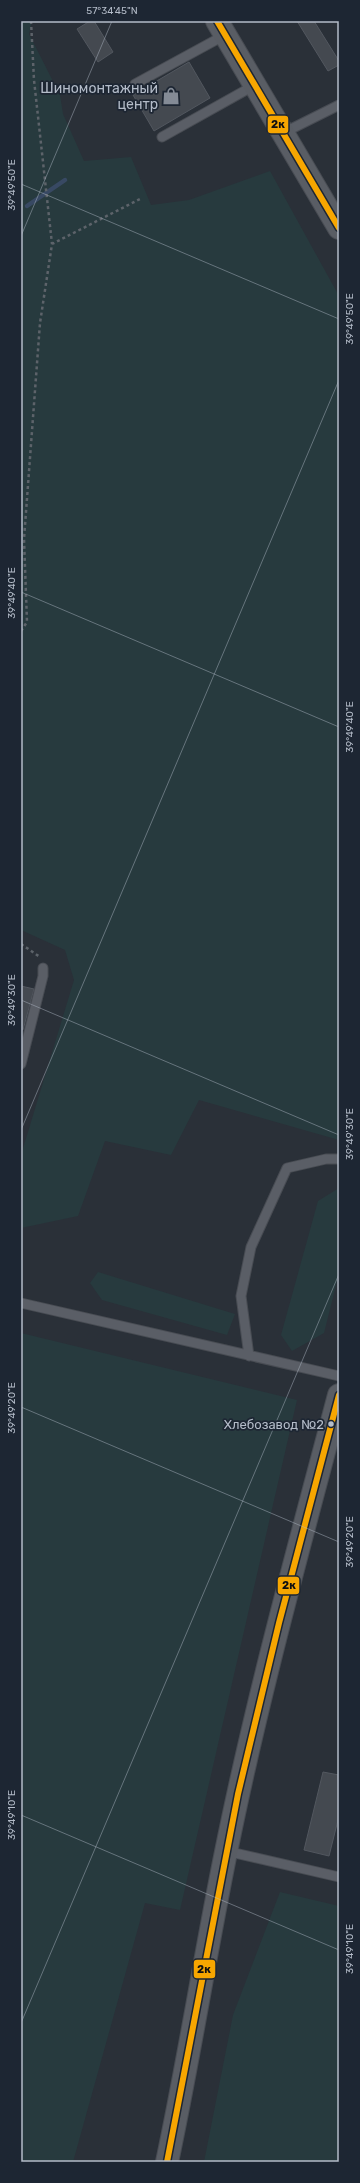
<svg xmlns="http://www.w3.org/2000/svg" width="360" height="2183" font-family="Rubik,sans-serif">
	<style>
		.green { fill: #273a3e }
		.lines { fill: none; stroke-linecap: round; stroke-linejoin: round }
		.stream { stroke: #384963; stroke-width: 4.5 }
		.building { fill: #444950; stroke: #52575f }
		.service-casing { stroke: #484c53; stroke-width: 11 }
		.secondary-casing { stroke: #484c53; stroke-width: 24 }
		.path { stroke: #5d636a; stroke-width: 2.5; stroke-dasharray: 3 3; stroke-linecap: butt }
		.service { stroke: #5a5e66; stroke-width: 9 }
		.secondary { stroke: #595d64; stroke-width: 22 }
		.bus-1-casing { stroke: #1d2633; stroke-width: 9 }
		.bus-1 { stroke: #f7a600; stroke-width: 6 }
		.ticks { fill: none; stroke: #b4bcc9; stroke-width: 1; stroke-opacity: 0.45 }
		.bus-dot { fill: #b4bcc9; stroke: #1d2633; stroke-width: 1.5 }
		.labels { text-anchor: middle; dominant-baseline: central; stroke-width: 3.5; stroke-linejoin: round; paint-order: stroke }
		.bus-label { font-size: 13px; fill: #b4bcc9; stroke: #1d2633; text-anchor: end }
		.poi-label { font-size: 14px; fill: #b4bcc9; stroke: #1d2633; text-anchor: end }
		.line-badge { stroke: #1d2633; stroke-width: 1.5 }
		.pale-badge-label { font-size: 11px; text-anchor: middle; font-weight: bold; fill: #111 }
		.neatline { fill: none; stroke: #b4bcc9; stroke-width: 1.5 }
		.ticks-label { font-size: 10px; text-anchor: middle; fill: #b4bcc9 }
	</style>
	<rect width="100%" height="100%" fill="#2a3038"/>
	<path class="green" d="M 21,21 L 32,21 L 29,34 L 60,95 L 63,114 L 84,161 L 131,157 L 151,205 L 189,200 L 270,171 L 339,296 L 339,1140 L 199,1100 L 171,1155 L 105,1141 L 78,1216 L 21,1228 L 21,1155 L 74,980 L 65,950 L 21,930 Z
		M 339,1188 L 339,1273 L 324,1333 L 292,1351 L 281,1335 L 318,1201 Z
		M 98,1272 L 235,1314 L 227,1335 L 102,1300 L 90,1283 Z
		M 21,1333 L 297,1400 L 180,1910 L 145,1903 L 73,2162 L 21,2162 Z
		M 280,1892 L 339,1906 L 339,2162 L 204,2162 L 233,2015 Z"/>
	<g class="lines">
		<path class="stream" d="M 27,206 L 65,180"/>
	</g>
	<path class="building" d="M 90,21 L 94,21 L 113,52 L 98,62 L 77,29 Z
		M 297,21 L 314,21 L 339,61 L 339,65 L 328,71 Z
		M 189,62 L 210,98 L 154,131 L 133,95 Z
		M 21,986 L 34,989 L 23,1030 L 21,1029 Z
		M 323,1772 L 339,1775 L 339,1816 L 329,1856 L 304,1850 Z"/>
	<g class="lines">
		<g class="service-casing">
			<path id="service" d="M 135,84 L 225,35
				M 283,133 L 339,105
				M 162,137 L 255,85
				M 21,1064 L 43,976 L 43,968
				M 21,1303 L 339,1376
				M 249,1356 L 241,1296 L 251,1247 L 287,1168 L 326,1159 L 339,1159
				M 226,1851 L 339,1877"/>
		</g>
		<g class="secondary-casing">
			<path id="secondary" d="M 217,21 L 339,228
				M 167,2162 C 189,2059 205,1955 226,1852 C 257,1698 299,1547 339,1395"/>
		</g>
		<path class="path" d="M 31,21 L 34,80 L 52,244
			M 21,631 L 27,622 L 24,539 L 40,323 L 52,244 L 140,199
			M 21,944 L 40,957"/>
		<use href="#service" class="service"/>
		<use href="#secondary" class="secondary"/>
		<g class="bus-1-casing">
			<path id="bus-1" d="M 217,21 L 339,228
				M 167,2162 L 238,1794 L 279,1623 L 339,1395"/>
		</g>
		<use href="#bus-1" class="bus-1"/>
	</g>
	<path class="ticks" d="M 21,184 L 339,319M 21,236 L 112,21M 21,592 L 339,727M 21,1000 L 339,1135M 21,1130 L 339,380M 21,1407 L 339,1542M 21,1815 L 339,1950M 21,2023 L 339,1274"/>
	<defs>
		<g id="shop-bare" transform="scale(1.38)"><path d="M-5-2.5h2.3a2.7 3.5 0 0 1 5.4 0H5L5.5 6h-11ZM-1.5-2.5h3a1.5 2.3 0 0 0-3 0Z" fill="#848b96" stroke="#1d2633" stroke-width="2.5" paint-order="stroke"/></g>
	</defs>
	<g fill-rule="evenodd">
		<use href="#shop-bare" x="171" y="96"/>
	</g>
	<circle class="bus-dot" cx="331" cy="1424" r="3.5"/>
	<g class="labels">
		<g class="bus-label">
			<text x="324" y="1424">Хлебозавод №2</text>
		</g>
		<g class="poi-label">
			<text x="158" y="88">Шиномонтажный<tspan x="158" dy="16">центр</tspan></text>
		</g>
	</g>
	<g class="line-badge">
		<rect x="267" y="115" width="22" height="19" rx="4" fill="#f7a600"/>
		<rect x="277" y="1576" width="23" height="19" rx="4" fill="#f7a600"/>
		<rect x="193" y="1959" width="23" height="20" rx="4" fill="#f7a600"/>
	</g>
	<g class="pale-badge-label">
		<text x="278" y="128">2к</text>
		<text x="289" y="1589">2к</text>
		<text x="204" y="1973">2к</text>
	</g>
	<rect width="360" height="2183" fill="none" stroke="#1d2633" stroke-width="44"/>
	<rect x="22" y="22" width="316" height="2139" class="neatline"/>
	<g class="ticks-label">
		<text x="112" y="14">57°34'45"N</text>
		<text transform="translate(11 185) rotate(-90)" y="4">39°49'50"E</text>
		<text transform="translate(349 319) rotate(-90)" y="4">39°49'50"E</text>
		<text transform="translate(11 593) rotate(-90)" y="4">39°49'40"E</text>
		<text transform="translate(349 727) rotate(-90)" y="4">39°49'40"E</text>
		<text transform="translate(11 1000) rotate(-90)" y="4">39°49'30"E</text>
		<text transform="translate(349 1134) rotate(-90)" y="4">39°49'30"E</text>
		<text transform="translate(11 1408) rotate(-90)" y="4">39°49'20"E</text>
		<text transform="translate(349 1542) rotate(-90)" y="4">39°49'20"E</text>
		<text transform="translate(11 1815) rotate(-90)" y="4">39°49'10"E</text>
		<text transform="translate(349 1949) rotate(-90)" y="4">39°49'10"E</text>
	</g>
</svg>
